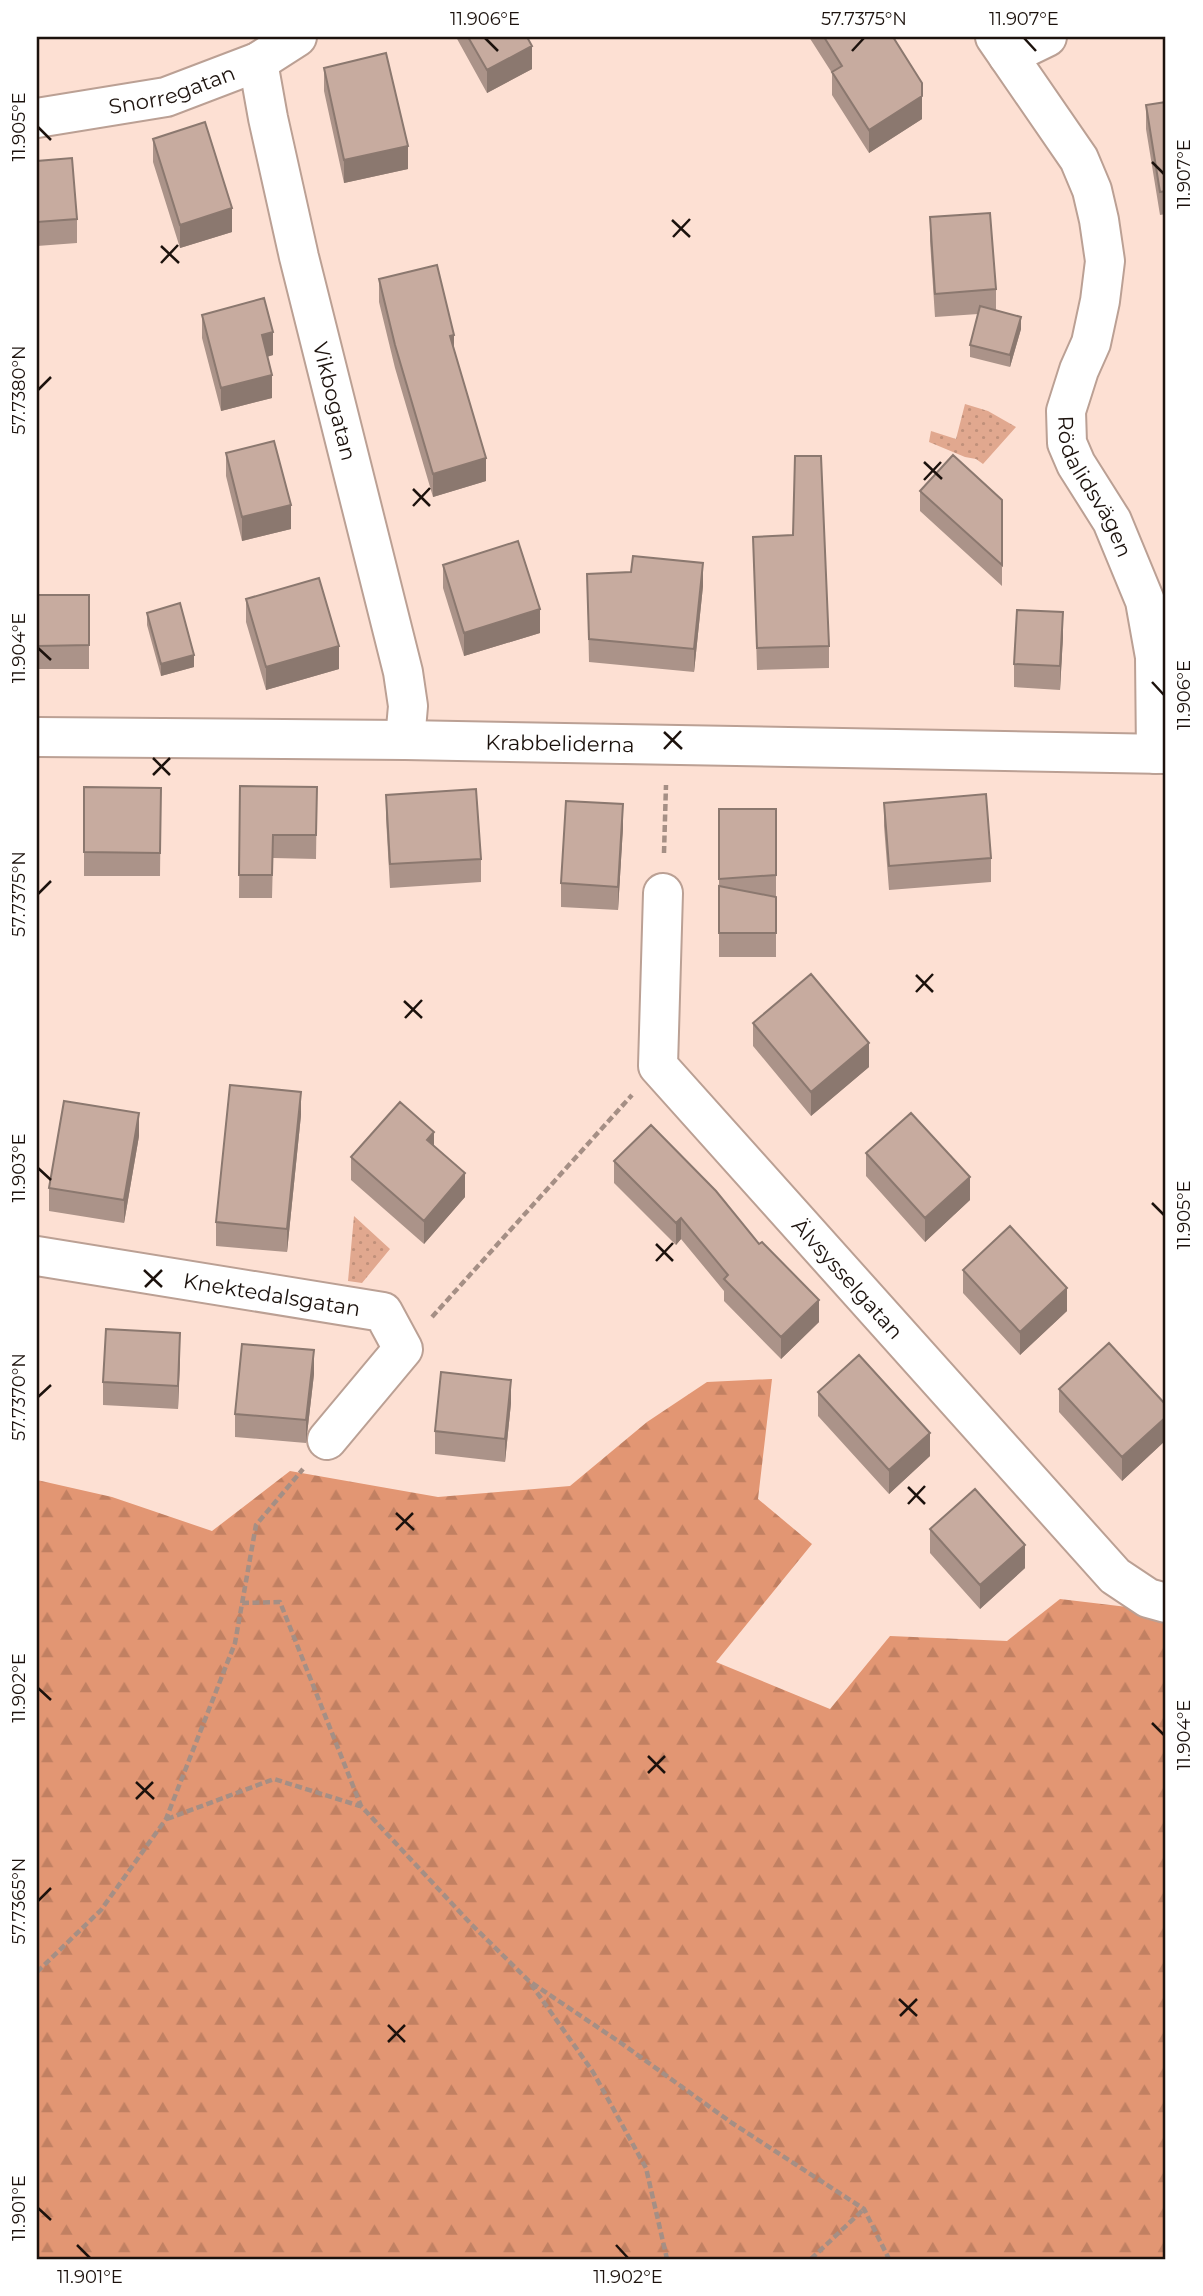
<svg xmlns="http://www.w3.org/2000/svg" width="1203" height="2296" font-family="Montserrat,sans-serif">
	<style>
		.grass { fill: url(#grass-dots) }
		.forest { fill: url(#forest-firs) }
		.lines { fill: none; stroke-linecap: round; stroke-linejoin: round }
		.street-casing { stroke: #bba094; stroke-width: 42 }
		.path { stroke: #a58f85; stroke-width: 4.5; stroke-dasharray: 7 3.5; stroke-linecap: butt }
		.street { stroke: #fff; stroke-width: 38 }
		.wall { fill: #ab9389 }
		.shaded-wall { fill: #8b786f }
		.building { fill: #c7ab9f; stroke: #8b786f; stroke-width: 2 }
		.ticks { fill: none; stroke: #1c120d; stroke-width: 2.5 }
		.labels { text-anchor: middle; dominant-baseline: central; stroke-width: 7; stroke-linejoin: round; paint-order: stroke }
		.street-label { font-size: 21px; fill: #1c120d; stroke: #fff }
		.neatline { fill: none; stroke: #1c120d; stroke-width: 2.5 }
		.ticks-label { font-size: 18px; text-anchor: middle; fill: #1c120d }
	</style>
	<defs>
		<pattern id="grass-dots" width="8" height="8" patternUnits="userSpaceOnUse" patternTransform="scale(1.75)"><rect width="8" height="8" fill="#e1a88f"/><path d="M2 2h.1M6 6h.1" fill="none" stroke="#c0907a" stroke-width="1.8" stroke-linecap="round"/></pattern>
		<pattern id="forest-firs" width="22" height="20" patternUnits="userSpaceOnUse" patternTransform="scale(1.75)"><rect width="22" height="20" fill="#e29673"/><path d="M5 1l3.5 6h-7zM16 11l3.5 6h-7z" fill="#c18062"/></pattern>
	</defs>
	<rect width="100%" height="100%" fill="#fde0d3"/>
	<path class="grass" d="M 965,404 L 988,411 L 1016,427 L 983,464 L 976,459 L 965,457 L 929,442 L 931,431 L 956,439 Z
		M 354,1216 L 390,1249 L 362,1283 L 348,1281 Z"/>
	<path class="forest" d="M 772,1379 L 758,1499 L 812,1544 L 716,1662 L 830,1709 L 890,1636 L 1007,1641 L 1060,1599 L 1144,1609 L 1166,1615 L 1166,2259 L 37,2259 L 37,1480 L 112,1497 L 212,1531 L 290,1471 L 438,1497 L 570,1486 L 647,1422 L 707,1382 Z"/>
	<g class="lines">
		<g class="street-casing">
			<g id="street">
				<path id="s1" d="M 995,37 L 1079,159 L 1092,190 L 1099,220 L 1105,261 L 1100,301 L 1091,343 L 1079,370 L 1066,411 L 1067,443 L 1076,464 L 1112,521 L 1145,601 L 1155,657 L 1156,754"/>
				<path d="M 1008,56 L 1047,37"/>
				<path id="s2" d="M 258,62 L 268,118 L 299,257 L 403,672 L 408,706 L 405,740"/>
				<path id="s3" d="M 37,118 L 166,97 L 258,62 L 297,37"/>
				<path id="s4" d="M 37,737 L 405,740 L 1166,754"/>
				<path id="s5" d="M 663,893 L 658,1066 L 1115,1576 L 1148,1598 L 1166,1603"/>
				<path id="s6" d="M 37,1256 L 383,1312 L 403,1349 L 327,1440"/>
			</g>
		</g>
		<path class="path" d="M 664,853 L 666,785
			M 432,1317 L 632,1095
			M 242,1603 L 280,1602 L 361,1806 L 471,1924 L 529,1981 L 621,2043 L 732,2123 L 864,2209 L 889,2259
			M 167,1819 L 274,1779 L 360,1806
			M 37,1972 L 101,1910 L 166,1819 L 235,1643 L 256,1525 L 303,1469
			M 531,1984 L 593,2072 L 646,2168 L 667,2259
			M 811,2259 L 864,2209"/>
		<use href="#street" class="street"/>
	</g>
	<path class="wall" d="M 456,37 L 527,37 L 532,69 L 487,93 Z
		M 809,37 L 893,37 L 922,119 L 869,153 L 832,95 L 832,73 Z
		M 324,68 L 408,169 L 344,183 L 324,91 Z
		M 1166,102 L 1166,214 L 1160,215 L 1146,129 L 1146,105 Z
		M 153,139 L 232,232 L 180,248 L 153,162 Z
		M 37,161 L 77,219 L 77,243 L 37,246 Z
		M 930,217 L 996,289 L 996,310 L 1021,329 L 1010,367 L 970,357 L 970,345 L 978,314 L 935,317 L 930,241 Z
		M 379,279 L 486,481 L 433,497 L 395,368 L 379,302 Z
		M 202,315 L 273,355 L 267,357 L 272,398 L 221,411 L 202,338 Z
		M 226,453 L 291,529 L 242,541 L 226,476 Z
		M 920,491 L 1002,500 L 1002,586 L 920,511 Z
		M 753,537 L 829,646 L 829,668 L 757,670 Z
		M 443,565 L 540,633 L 464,656 L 443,588 Z
		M 587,574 L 703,586 L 694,672 L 589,662 Z
		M 37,595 L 89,595 L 89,669 L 37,669 Z
		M 246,599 L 339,669 L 266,690 L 246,622 Z
		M 147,613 L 194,667 L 161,676 L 147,625 Z
		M 1063,636 L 1060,690 L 1014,687 L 1014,664 Z
		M 240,786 L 317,787 L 316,859 L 273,858 L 272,898 L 239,898 Z
		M 84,787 L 161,788 L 160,876 L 84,876 Z
		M 386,795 L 481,859 L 481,882 L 390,888 L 386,818 Z
		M 884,803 L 991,858 L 991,882 L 889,890 L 884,826 Z
		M 719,809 L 776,809 L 776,957 L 719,957 Z
		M 623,827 L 618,910 L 561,907 L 561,883 Z
		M 753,1023 L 869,1067 L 811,1116 L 753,1046 Z
		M 301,1115 L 287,1252 L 216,1246 L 216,1222 Z
		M 139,1136 L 124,1223 L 49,1211 L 49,1188 Z
		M 434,1146 L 465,1197 L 424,1244 L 351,1180 L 351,1157 Z
		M 866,1153 L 970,1200 L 925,1242 L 866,1176 Z
		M 614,1161 L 819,1322 L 781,1359 L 724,1301 L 724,1291 L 681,1239 L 676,1245 L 614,1183 Z
		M 963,1270 L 1067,1311 L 1020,1355 L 963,1293 Z
		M 180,1356 L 178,1409 L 103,1405 L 103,1382 Z
		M 314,1374 L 306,1443 L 235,1437 L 235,1414 Z
		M 1059,1389 L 1166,1405 L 1166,1440 L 1122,1481 L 1059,1412 Z
		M 818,1392 L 930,1456 L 889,1494 L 818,1416 Z
		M 511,1403 L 505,1462 L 435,1454 L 435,1431 Z
		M 930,1529 L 1025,1568 L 980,1609 L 930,1553 Z"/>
	<path class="shaded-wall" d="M 532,46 L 532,69 L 487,93 L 487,70 Z
		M 922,96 L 922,119 L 869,153 L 869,130 Z
		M 408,146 L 408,169 L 344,183 L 344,160 Z
		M 232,208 L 232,232 L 180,248 L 180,225 Z
		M 1021,317 L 1021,329 L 1010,367 L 1010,355 Z
		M 273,332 L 273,355 L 262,358 L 262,335 Z
		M 454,335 L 454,358 L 450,336 Z
		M 272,375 L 272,398 L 221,411 L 221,388 Z
		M 486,458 L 486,481 L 433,497 L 433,474 Z
		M 291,505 L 291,529 L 242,541 L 242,517 Z
		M 703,563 L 703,586 L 694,672 L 694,649 Z
		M 540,609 L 540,633 L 464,656 L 464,633 Z
		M 1063,612 L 1063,636 L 1060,690 L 1060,666 Z
		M 339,646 L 339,669 L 266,690 L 266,667 Z
		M 194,655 L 194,667 L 161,676 L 161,664 Z
		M 623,804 L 623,827 L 618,910 L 618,887 Z
		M 869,1043 L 869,1067 L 811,1116 L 811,1092 Z
		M 301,1092 L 301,1115 L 287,1252 L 287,1229 Z
		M 139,1113 L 139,1136 L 124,1223 L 124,1200 Z
		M 434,1132 L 434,1155 L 427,1140 Z
		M 465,1173 L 465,1197 L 424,1244 L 424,1221 Z
		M 970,1177 L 970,1200 L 925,1242 L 925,1218 Z
		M 681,1218 L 681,1239 L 676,1245 L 676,1223 Z
		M 1067,1288 L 1067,1311 L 1020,1355 L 1020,1332 Z
		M 819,1300 L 819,1322 L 781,1359 L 781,1337 Z
		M 180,1333 L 180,1356 L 178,1409 L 178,1386 Z
		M 314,1350 L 314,1374 L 306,1443 L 306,1420 Z
		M 511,1380 L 511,1403 L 505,1462 L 505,1439 Z
		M 1166,1417 L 1166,1440 L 1122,1481 L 1122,1457 Z
		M 930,1433 L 930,1456 L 889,1494 L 889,1470 Z
		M 1025,1545 L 1025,1568 L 980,1609 L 980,1585 Z"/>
	<path class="building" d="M 468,37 L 527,37 L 532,46 L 487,70 Z
		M 824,37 L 893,37 L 922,83 L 922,96 L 869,130 L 832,72 L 842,66 Z
		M 386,53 L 408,146 L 344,160 L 324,68 Z
		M 1166,102 L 1166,191 L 1160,192 L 1146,105 Z
		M 205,122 L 232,208 L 180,225 L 153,139 Z
		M 72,158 L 77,219 L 37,222 L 37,161 Z
		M 990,213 L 996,289 L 935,294 L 930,217 Z
		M 437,265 L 454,335 L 450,336 L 486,458 L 433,474 L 395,345 L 379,279 Z
		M 264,298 L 273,332 L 262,335 L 272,375 L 221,388 L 202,315 Z
		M 980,306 L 1021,317 L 1010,355 L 970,345 Z
		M 274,441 L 291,505 L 242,517 L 226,453 Z
		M 953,455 L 1002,500 L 1002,565 L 920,491 Z
		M 795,456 L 821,456 L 829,646 L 757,648 L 753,537 L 793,535 Z
		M 518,541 L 540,609 L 464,633 L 443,565 Z
		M 633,556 L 703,563 L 694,649 L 589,639 L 587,574 L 631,572 Z
		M 319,578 L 339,646 L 266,667 L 246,599 Z
		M 37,595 L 89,595 L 89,645 L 37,646 Z
		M 180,603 L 194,655 L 161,664 L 147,613 Z
		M 1017,610 L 1063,612 L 1060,666 L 1014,664 Z
		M 240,786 L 317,787 L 316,835 L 273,835 L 272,875 L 239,875 Z
		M 84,787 L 161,788 L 160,853 L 84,852 Z
		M 476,789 L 481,859 L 390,864 L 386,795 Z
		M 986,794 L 991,858 L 889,866 L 884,803 Z
		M 566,801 L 623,804 L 618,887 L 561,883 Z
		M 719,809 L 776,809 L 776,875 L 719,879 Z
		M 719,886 L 776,897 L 776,933 L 719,933 Z
		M 811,974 L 869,1043 L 811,1092 L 753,1023 Z
		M 230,1085 L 301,1092 L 287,1229 L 216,1222 Z
		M 64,1101 L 139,1113 L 124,1200 L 49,1188 Z
		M 400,1102 L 434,1132 L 427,1140 L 465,1173 L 424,1221 L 351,1157 Z
		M 911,1113 L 970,1177 L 925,1218 L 866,1153 Z
		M 651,1125 L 716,1191 L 759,1244 L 762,1242 L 819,1300 L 781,1337 L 724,1279 L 728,1275 L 681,1218 L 676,1223 L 614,1161 Z
		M 1010,1226 L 1067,1288 L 1020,1332 L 963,1270 Z
		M 106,1329 L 180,1333 L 178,1386 L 103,1382 Z
		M 1109,1343 L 1166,1405 L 1166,1417 L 1122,1457 L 1059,1389 Z
		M 242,1344 L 314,1350 L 306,1420 L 235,1414 Z
		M 859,1355 L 930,1433 L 889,1470 L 818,1392 Z
		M 441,1372 L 511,1380 L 505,1439 L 435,1431 Z
		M 975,1489 L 1025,1545 L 980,1585 L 930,1529 Z"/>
	<path class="ticks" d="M 485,38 L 498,51M 1024,38 L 1036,51M 852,51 L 864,38M 38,127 L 51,140M 1152,162 L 1164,174M 672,220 L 690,237M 673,237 L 690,219M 161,246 L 179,263M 161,263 L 178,245M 38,390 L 51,377M 924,462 L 942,479M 924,480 L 941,462M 413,489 L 430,506M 413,506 L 430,488M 38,648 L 51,660M 1152,682 L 1164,695M 664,732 L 682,749M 664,749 L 681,731M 153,758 L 170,775M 153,775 L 170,758M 38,894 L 51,881M 916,975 L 933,992M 916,992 L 933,974M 404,1001 L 422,1018M 405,1018 L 422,1000M 38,1168 L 51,1180M 1152,1203 L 1164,1215M 656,1244 L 673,1261M 656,1261 L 673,1243M 144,1270 L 162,1287M 145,1287 L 162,1270M 38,1397 L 51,1385M 908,1487 L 925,1504M 908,1504 L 925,1486M 396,1513 L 414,1530M 396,1530 L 413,1513M 38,1688 L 51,1700M 1152,1723 L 1164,1735M 648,1756 L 665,1773M 648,1773 L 665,1756M 136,1782 L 154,1799M 136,1799 L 153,1782M 38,1901 L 51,1888M 899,1999 L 917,2016M 900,2016 L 917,1999M 388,2025 L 405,2042M 388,2042 L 405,2025M 38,2208 L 51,2220M 77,2245 L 90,2258M 616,2245 L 628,2258"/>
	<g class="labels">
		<g class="street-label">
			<text stroke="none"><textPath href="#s3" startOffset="138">Snorregatan</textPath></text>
			<text stroke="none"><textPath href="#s2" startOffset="348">Vikbogatan</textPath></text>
			<text stroke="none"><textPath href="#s1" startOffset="492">Rödalidsvägen</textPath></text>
			<text stroke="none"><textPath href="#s4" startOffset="523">Krabbeliderna</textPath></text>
			<text stroke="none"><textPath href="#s5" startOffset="458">Älvsysselgatan</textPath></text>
			<text stroke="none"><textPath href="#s6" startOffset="238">Knektedalsgatan</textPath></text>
		</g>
	</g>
	<rect width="1203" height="2296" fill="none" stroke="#ffffff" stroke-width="77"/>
	<rect x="38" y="38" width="1126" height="2220" class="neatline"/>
	<g class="ticks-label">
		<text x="485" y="25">11.906°E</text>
		<text x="864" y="25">57.7375°N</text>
		<text x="1024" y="25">11.907°E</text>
		<text transform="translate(19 127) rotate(-90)" y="6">11.905°E</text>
		<text transform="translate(1184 174) rotate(-90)" y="6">11.907°E</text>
		<text transform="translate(19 390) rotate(-90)" y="6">57.7380°N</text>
		<text transform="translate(19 648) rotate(-90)" y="6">11.904°E</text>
		<text transform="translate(1184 695) rotate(-90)" y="6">11.906°E</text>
		<text transform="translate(19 894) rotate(-90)" y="6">57.7375°N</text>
		<text transform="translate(19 1168) rotate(-90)" y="6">11.903°E</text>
		<text transform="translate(1184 1215) rotate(-90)" y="6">11.905°E</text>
		<text transform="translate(19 1397) rotate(-90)" y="6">57.7370°N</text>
		<text transform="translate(19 1688) rotate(-90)" y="6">11.902°E</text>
		<text transform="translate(1184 1735) rotate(-90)" y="6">11.904°E</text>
		<text transform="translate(19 1901) rotate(-90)" y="6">57.7365°N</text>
		<text transform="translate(19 2208) rotate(-90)" y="6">11.901°E</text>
		<text x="90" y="2283">11.901°E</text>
		<text x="628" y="2283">11.902°E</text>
	</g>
</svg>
